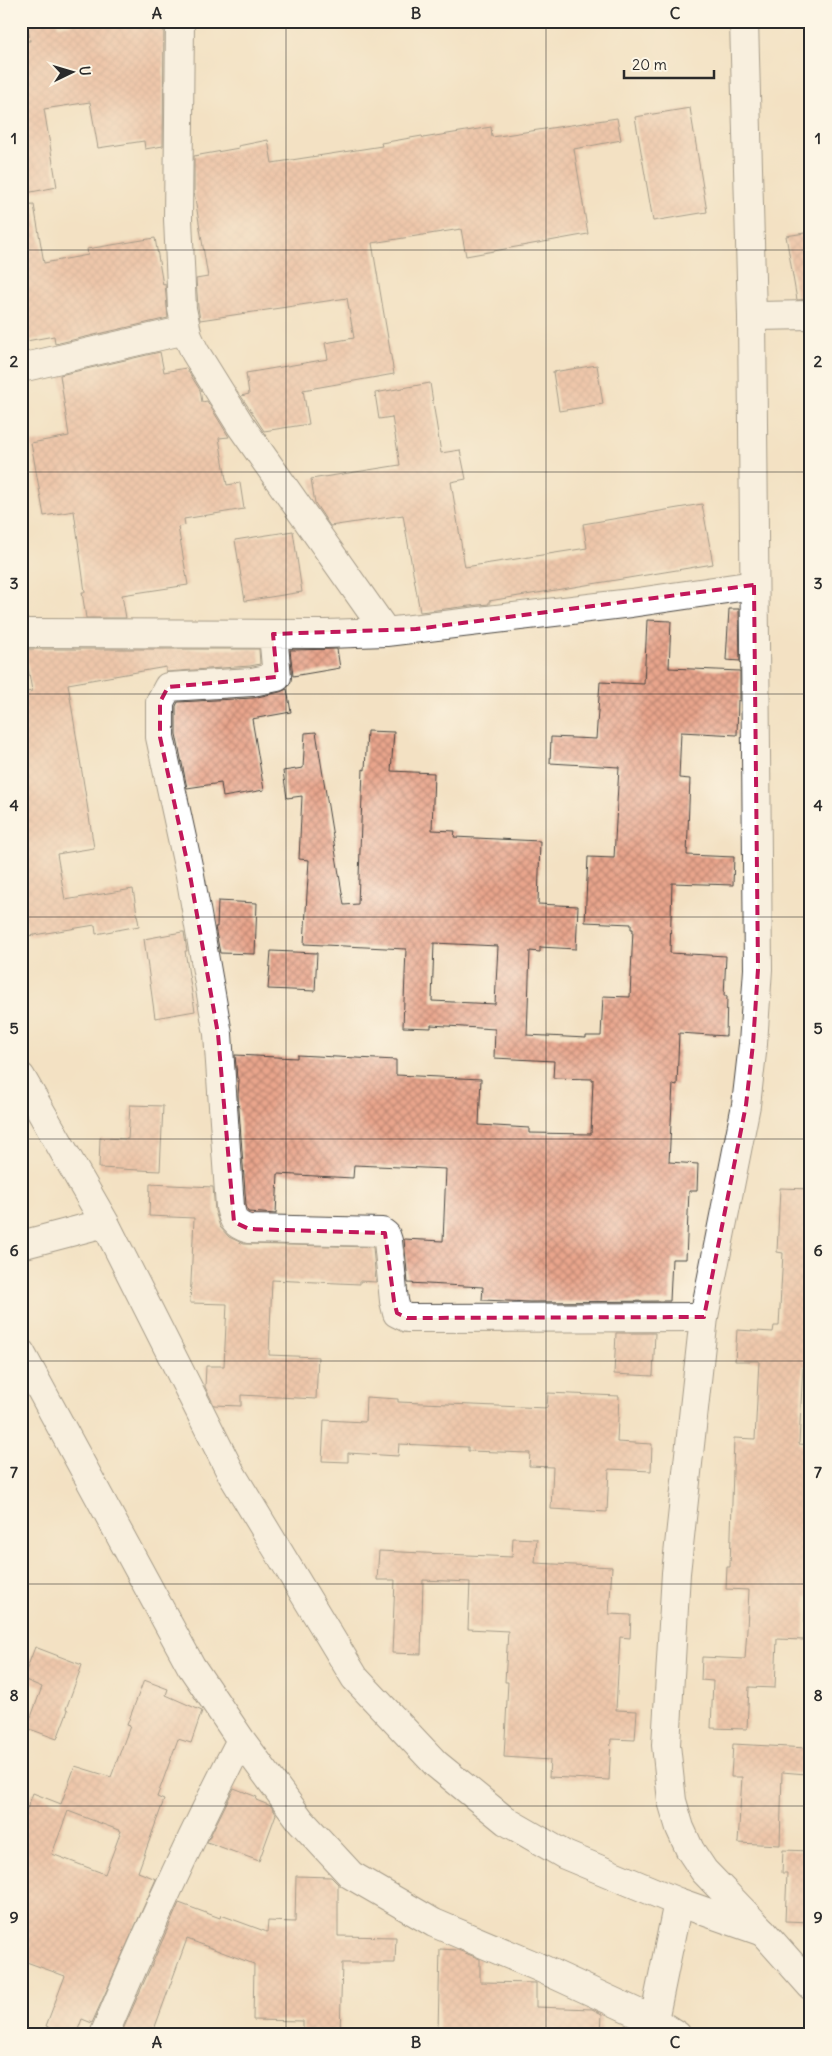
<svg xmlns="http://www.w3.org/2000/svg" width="832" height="2056" font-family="Delius,sans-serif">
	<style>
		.building { fill: url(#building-cross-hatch); fill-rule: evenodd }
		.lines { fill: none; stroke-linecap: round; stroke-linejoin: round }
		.street-casing { stroke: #494642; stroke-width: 30 }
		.secondary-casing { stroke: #494642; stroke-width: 30 }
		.street { stroke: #fff; stroke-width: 28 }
		.secondary { stroke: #fff; stroke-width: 28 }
		.marked { fill: none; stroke: #c2185b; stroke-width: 4; stroke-dasharray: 10 6; stroke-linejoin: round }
		.grid { fill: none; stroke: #2b2b2b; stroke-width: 1; stroke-opacity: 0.55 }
		.neatline { fill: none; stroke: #2b2b2b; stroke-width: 2 }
		.grid-label { font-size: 16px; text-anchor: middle; font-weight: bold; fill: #2b2b2b }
	</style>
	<defs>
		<pattern id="building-cross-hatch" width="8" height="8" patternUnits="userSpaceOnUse" patternTransform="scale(1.25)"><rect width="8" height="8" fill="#e9a58c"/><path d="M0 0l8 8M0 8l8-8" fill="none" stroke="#bd8773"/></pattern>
	</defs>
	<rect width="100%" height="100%" fill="#fcf5e5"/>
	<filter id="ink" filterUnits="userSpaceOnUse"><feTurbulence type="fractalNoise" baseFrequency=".02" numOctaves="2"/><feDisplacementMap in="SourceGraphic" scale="10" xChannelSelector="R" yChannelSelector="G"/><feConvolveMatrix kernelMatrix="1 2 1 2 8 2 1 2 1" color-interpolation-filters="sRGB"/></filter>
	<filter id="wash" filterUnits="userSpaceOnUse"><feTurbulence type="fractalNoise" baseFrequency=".0096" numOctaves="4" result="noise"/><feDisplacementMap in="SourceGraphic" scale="20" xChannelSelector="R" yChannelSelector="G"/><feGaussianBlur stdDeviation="1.12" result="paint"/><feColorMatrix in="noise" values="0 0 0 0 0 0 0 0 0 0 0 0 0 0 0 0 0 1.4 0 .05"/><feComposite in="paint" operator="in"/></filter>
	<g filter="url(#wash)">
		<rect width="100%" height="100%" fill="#f3e1c3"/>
		<g id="blocks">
			<path class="building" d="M 27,21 L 57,21 L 58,26 L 85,21 L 164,21 L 163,146 L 145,149 L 144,141 L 98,148 L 90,102 L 44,109 L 57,187 L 21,194 L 21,53 L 26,53 L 25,41 L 30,41 Z
				M 690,108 L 707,212 L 653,221 L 635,117 Z
				M 617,118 L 621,140 L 574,149 L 588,234 L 466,256 L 461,229 L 372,243 L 394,374 L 303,390 L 309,424 L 264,431 L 241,396 L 249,394 L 246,373 L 328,359 L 325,343 L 354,338 L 347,298 L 200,320 L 198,307 L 196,279 L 208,277 L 194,192 L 194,156 L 239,148 L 238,146 L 268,140 L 272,163 L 382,146 L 381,143 L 422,136 L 423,138 L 491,127 L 492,137 Z
				M 34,205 L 44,263 L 88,255 L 87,249 L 155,238 L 163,285 L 165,284 L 168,318 L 55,344 L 54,336 L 21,342 L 21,206 Z
				M 811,232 L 811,299 L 797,300 L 786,236 Z
				M 160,352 L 164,372 L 186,368 L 200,390 L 202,402 L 207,401 L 229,437 L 219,438 L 227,485 L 240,483 L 244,509 L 184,519 L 185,525 L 178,527 L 188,585 L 122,595 L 126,618 L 86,618 L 82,592 L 85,592 L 74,511 L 44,516 L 31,443 L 69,436 L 60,375 Z
				M 597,365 L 603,404 L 559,411 L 553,372 Z
				M 430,383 L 441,453 L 460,450 L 466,479 L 451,482 L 465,567 L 587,548 L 583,524 L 702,504 L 713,564 L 489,601 L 489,604 L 478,605 L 420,612 L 403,515 L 330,526 L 315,503 L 311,479 L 400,465 L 392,417 L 379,419 L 375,393 Z
				M 293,531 L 302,592 L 245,601 L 235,540 Z
				M 729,609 L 739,609 L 740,661 L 726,660 Z
				M 647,620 L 671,621 L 669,668 L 740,671 L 740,701 L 738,700 L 737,735 L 681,732 L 679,778 L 690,779 L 687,855 L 734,857 L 733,885 L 672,883 L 670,953 L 726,956 L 724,996 L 727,996 L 726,1036 L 679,1033 L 677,1085 L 673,1084 L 669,1162 L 698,1164 L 697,1191 L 689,1191 L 686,1259 L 672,1259 L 670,1301 L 530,1302 L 482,1300 L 483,1287 L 408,1283 L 404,1239 L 443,1241 L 446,1169 L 354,1165 L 353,1178 L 278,1174 L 276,1214 L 248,1212 L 246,1205 L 238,1096 L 239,1079 L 237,1078 L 235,1055 L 297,1058 L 297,1055 L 396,1060 L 396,1075 L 481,1079 L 479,1125 L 529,1128 L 529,1133 L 591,1134 L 593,1079 L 553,1078 L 554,1061 L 494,1058 L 495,1029 L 431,1025 L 431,1028 L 403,1027 L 406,949 L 304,944 L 309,860 L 299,859 L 302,796 L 287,798 L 283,771 L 303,768 L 305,733 L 316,732 L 344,905 L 358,904 L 363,769 L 365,770 L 367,731 L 394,732 L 391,771 L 434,773 L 432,830 L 455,831 L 454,837 L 540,841 L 538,904 L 578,906 L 576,949 L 540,947 L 540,952 L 530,951 L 527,1035 L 586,1038 L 586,1036 L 601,1036 L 603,996 L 630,997 L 633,929 L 631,929 L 631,924 L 585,922 L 588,857 L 614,858 L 619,767 L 550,763 L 551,737 L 596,739 L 600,682 L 644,684 ZM 434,943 L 498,946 L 495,1004 L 432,1001 Z
				M 25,649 L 259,649 L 260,664 L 250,666 L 166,672 L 166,667 L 68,684 L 94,848 L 57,854 L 65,900 L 133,889 L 139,926 L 96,934 L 95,925 L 28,936 L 21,895 L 21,693 L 32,691 Z
				M 337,649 L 340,668 L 293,676 L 290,650 Z
				M 287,689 L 291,712 L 252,719 L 264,790 L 223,797 L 221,783 L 187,788 L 176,734 L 176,706 L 178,702 L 253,698 L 280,692 Z
				M 218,901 L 257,903 L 255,954 L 220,953 L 215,927 L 217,927 Z
				M 182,932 L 184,932 L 187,951 L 185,951 L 195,1011 L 155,1018 L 144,939 Z
				M 271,951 L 317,953 L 315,991 L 268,989 Z
				M 130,1105 L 163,1106 L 160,1171 L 99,1168 L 100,1138 L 128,1139 Z
				M 150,1184 L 213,1187 L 215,1211 L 220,1227 L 229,1237 L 244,1244 L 373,1247 L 376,1282 L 360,1281 L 360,1284 L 272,1280 L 269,1355 L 318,1357 L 316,1399 L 241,1395 L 241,1406 L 214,1405 L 205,1387 L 206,1366 L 224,1366 L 227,1304 L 190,1303 L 194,1218 L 149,1216 Z
				M 780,1188 L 811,1189 L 810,1367 L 803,1366 L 799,1444 L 811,1445 L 811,1496 L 806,1572 L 811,1572 L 811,1597 L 806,1597 L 804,1640 L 777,1639 L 775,1688 L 749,1687 L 747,1729 L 711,1728 L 713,1681 L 701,1680 L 702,1657 L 745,1659 L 747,1629 L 749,1590 L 726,1589 L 727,1567 L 730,1567 L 734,1438 L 755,1439 L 759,1361 L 735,1361 L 737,1330 L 773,1332 L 774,1326 L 779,1326 L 783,1253 L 777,1252 Z
				M 616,1333 L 655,1333 L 653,1376 L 614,1374 Z
				M 548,1393 L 619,1396 L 617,1442 L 652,1444 L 651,1471 L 609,1469 L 607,1512 L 551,1509 L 553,1467 L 529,1466 L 530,1453 L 468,1451 L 468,1447 L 399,1444 L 398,1456 L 348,1453 L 348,1462 L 322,1461 L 324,1420 L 365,1422 L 366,1397 L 398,1399 L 398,1402 L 547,1408 Z
				M 513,1538 L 537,1539 L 535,1563 L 612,1567 L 609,1614 L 631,1615 L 630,1638 L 620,1637 L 616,1710 L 637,1711 L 635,1740 L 611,1739 L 609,1780 L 549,1777 L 550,1760 L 504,1757 L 508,1682 L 505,1682 L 508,1631 L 468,1629 L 470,1582 L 423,1580 L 421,1654 L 392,1653 L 395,1580 L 377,1580 L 379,1551 L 512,1557 Z
				M 35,1647 L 82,1665 L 66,1709 L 68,1710 L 57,1739 L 27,1728 L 42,1687 L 23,1679 Z
				M 144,1680 L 168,1689 L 166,1695 L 202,1711 L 191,1743 L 178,1739 L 157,1797 L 164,1800 L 138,1872 L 156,1879 L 92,2023 L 82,2019 L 76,2035 L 69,2035 L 46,2026 L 65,1976 L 21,1960 L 21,1825 L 33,1793 L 61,1804 L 75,1766 L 111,1777 L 130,1726 L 127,1725 ZM 68,1811 L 121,1831 L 105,1874 L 52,1854 Z
				M 733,1744 L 807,1748 L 806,1774 L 782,1772 L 780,1845 L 738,1843 L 742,1777 L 731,1777 Z
				M 234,1788 L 257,1797 L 256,1800 L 271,1806 L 276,1814 L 259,1861 L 207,1842 Z
				M 783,1850 L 811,1851 L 811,1922 L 785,1921 L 787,1873 L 782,1873 Z
				M 296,1876 L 331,1877 L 338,1884 L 338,1936 L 396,1937 L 395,1963 L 342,1963 L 340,2035 L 303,2034 L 303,2021 L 253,2020 L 254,1964 L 187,1939 L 152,2035 L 121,2034 L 179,1903 L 220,1918 L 221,1915 L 267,1932 L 268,1921 L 295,1922 Z
				M 440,1949 L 458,1950 L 480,1959 L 480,1982 L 536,1983 L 536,2007 L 592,2009 L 602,2014 L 601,2035 L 503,2035 L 503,2031 L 438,2030 Z"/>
		</g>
	</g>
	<g filter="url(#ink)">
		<use href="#blocks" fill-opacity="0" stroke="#494642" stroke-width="1"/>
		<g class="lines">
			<g class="street-casing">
				<path id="street" d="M 180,21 L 178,219 L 182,309 L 188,337 L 195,352 L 241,426 L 386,632
					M 752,316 L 811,315
					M 21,368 L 186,330
					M 21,633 L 326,634 L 386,632 L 631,603 L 754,585
					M 273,634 L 277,677 L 252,682 L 168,687 L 160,702 L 160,737 L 190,875 L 218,1034 L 230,1207 C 233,1220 235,1225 249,1229 L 382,1232 L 386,1235 L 388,1241 L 394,1301 L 397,1313 L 407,1318 L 704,1317
					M 21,1077 L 105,1223 L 231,1473 L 355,1678 L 436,1764 L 506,1821 L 565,1855 L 678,1902 L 763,1932
					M 21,1245 L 105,1223
					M 21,1353 L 191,1666 L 241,1740 L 301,1821 L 351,1875 L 434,1923 L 536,1966 L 653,2020 L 677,2035
					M 104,2035 C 146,1935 191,1836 241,1740
					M 651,2035 L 678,1902"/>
			</g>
			<g class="secondary-casing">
				<path id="secondary" d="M 744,21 L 752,316 L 758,969 L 753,1044 L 746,1105 L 704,1317 L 676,1573 L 666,1745 L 672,1801 L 680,1828 L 690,1850 L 704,1871 L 763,1932 L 811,1986"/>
			</g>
			<use href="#street" class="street"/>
			<use href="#secondary" class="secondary"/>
		</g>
	</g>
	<path d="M0 0H832V2056H0ZM 754,585 L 758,969 L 753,1044 L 746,1105 L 704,1317 L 407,1318 L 397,1313 L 394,1301 L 385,1233 L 249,1229 L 234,1222 L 218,1034 L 190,875 L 160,737 L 160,702 L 168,687 L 277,677 L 273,634 L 416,629 Z" fill="#f3e1c3" fill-opacity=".55" fill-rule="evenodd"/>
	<path class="marked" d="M 754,585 L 758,969 L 753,1044 L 746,1105 L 704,1317 L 407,1318 L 397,1313 L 394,1301 L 385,1233 L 249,1229 L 234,1222 L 218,1034 L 190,875 L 160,737 L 160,702 L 168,687 L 277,677 L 273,634 L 416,629 Z"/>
	<path class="grid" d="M 286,21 L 286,2035M 546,21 L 546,2035M 21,250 L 811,250M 21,472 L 811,472M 21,694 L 811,694M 21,917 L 811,917M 21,1139 L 811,1139M 21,1361 L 811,1361M 21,1584 L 811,1584M 21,1806 L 811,1806"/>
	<rect width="832" height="2056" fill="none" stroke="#fcf5e5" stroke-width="55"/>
	<g transform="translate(72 72) rotate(85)" stroke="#fcf5e5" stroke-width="4" paint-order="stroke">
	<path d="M0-4L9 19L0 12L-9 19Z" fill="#2b2b2b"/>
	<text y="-8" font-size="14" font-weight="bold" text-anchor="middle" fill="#2b2b2b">U</text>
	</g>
	<path d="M624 70v8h90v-8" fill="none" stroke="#2b2b2b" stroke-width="2.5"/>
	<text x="632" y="70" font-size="15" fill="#2b2b2b" stroke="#fcf5e5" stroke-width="4" paint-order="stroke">20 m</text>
	<rect x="28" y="28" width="776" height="2000" class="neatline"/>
	<g class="grid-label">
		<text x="157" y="19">A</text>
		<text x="416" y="19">B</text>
		<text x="675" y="19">C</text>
		<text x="14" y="144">1</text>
		<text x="818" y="144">1</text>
		<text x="14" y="367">2</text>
		<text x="818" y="367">2</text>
		<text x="14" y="589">3</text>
		<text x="818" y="589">3</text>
		<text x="14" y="811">4</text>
		<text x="818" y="811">4</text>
		<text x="14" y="1034">5</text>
		<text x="818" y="1034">5</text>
		<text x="14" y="1256">6</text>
		<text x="818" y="1256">6</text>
		<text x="14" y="1478">7</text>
		<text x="818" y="1478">7</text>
		<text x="14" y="1701">8</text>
		<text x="818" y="1701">8</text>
		<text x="14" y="1923">9</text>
		<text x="818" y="1923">9</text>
		<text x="157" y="2048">A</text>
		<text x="416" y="2048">B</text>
		<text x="675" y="2048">C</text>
	</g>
</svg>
